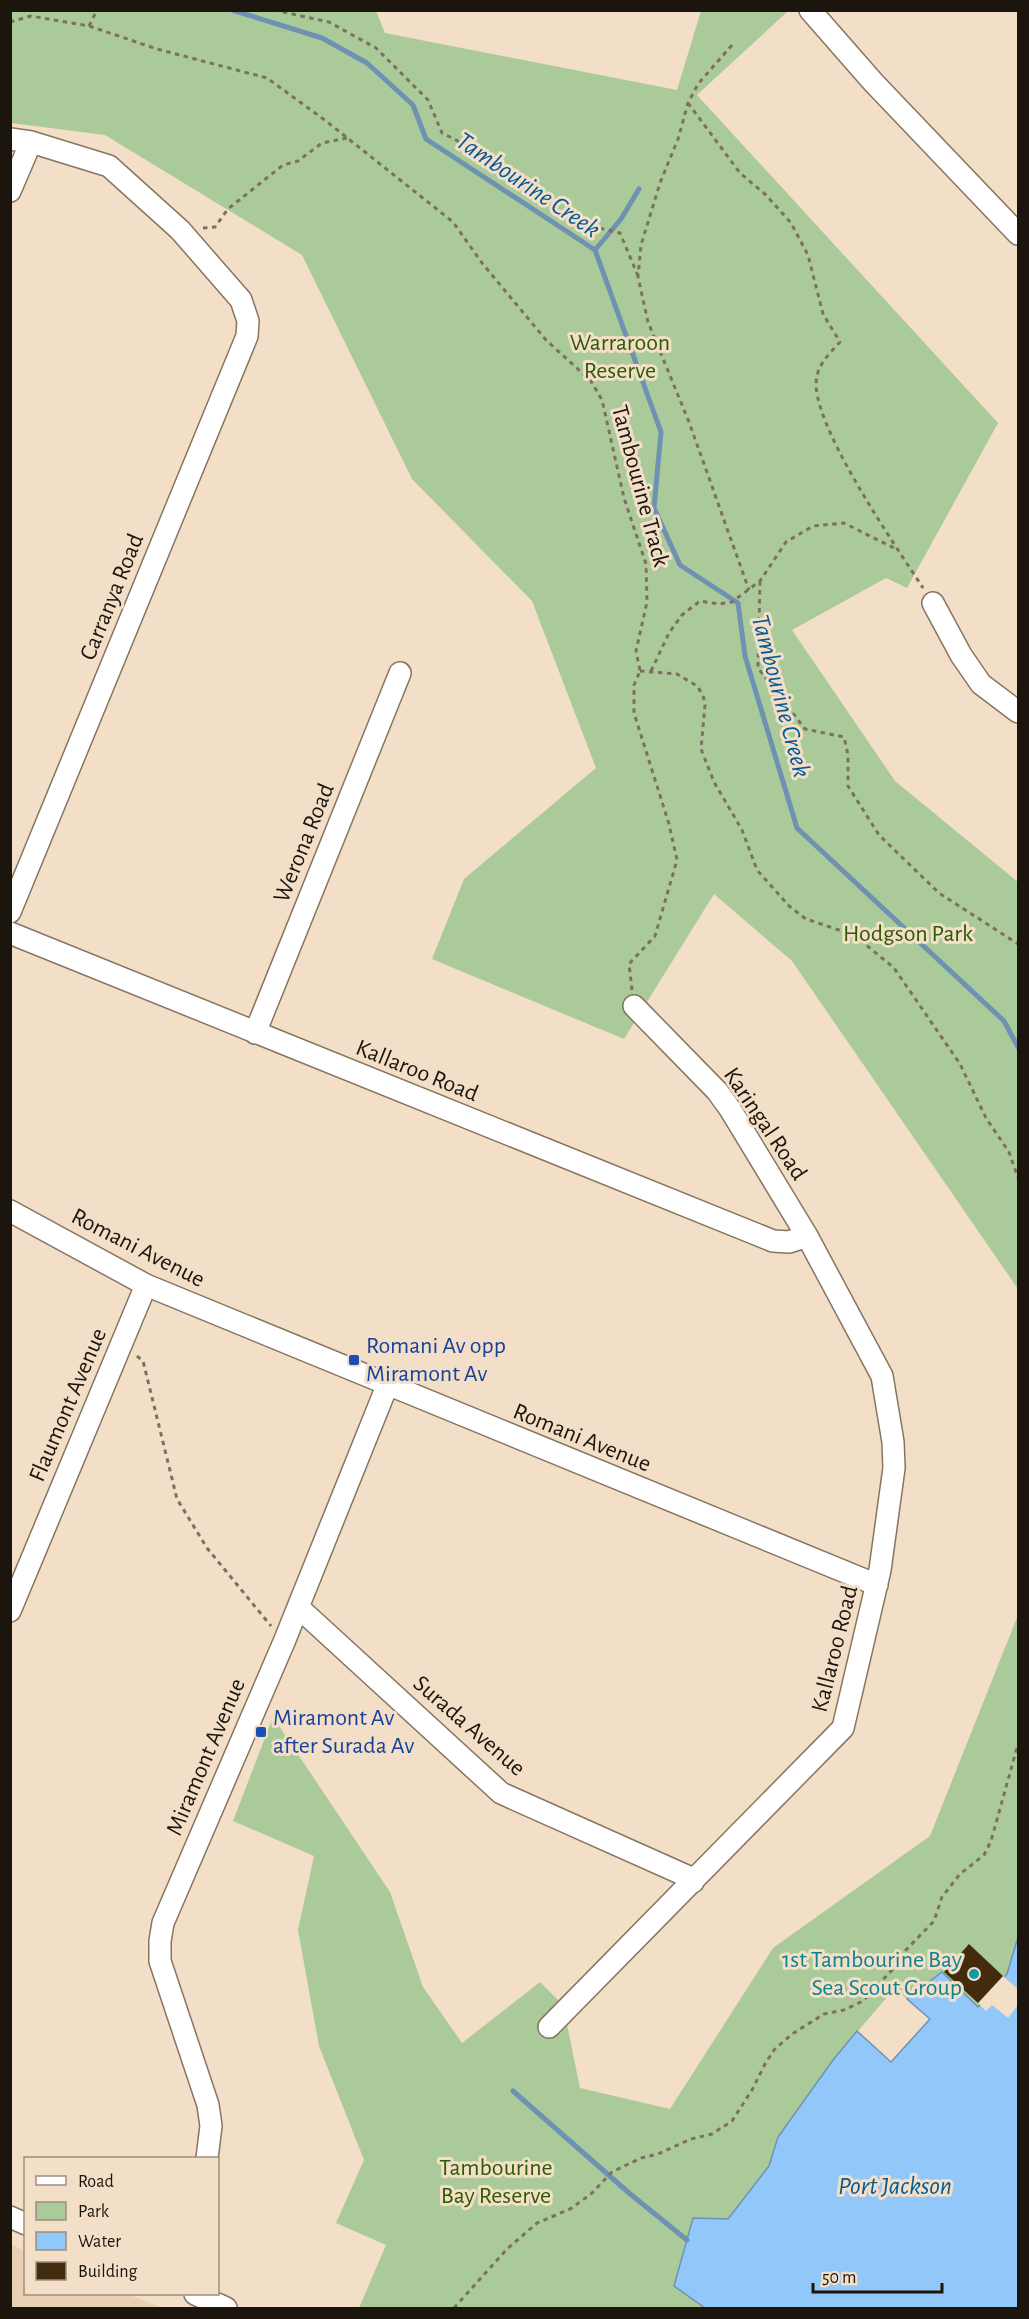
<svg xmlns="http://www.w3.org/2000/svg" width="1029" height="2319" font-family="'Alegreya Sans',sans-serif">
	<style>
		.built { fill: #ead0b3 }
		.green { fill: #aacb99 }
		.water { fill: #92c7fa; stroke: #6f92b3; stroke-width: 1.5 }
		.pier { fill: #f3dec7 }
		.lines { fill: none; stroke-linecap: round; stroke-linejoin: round }
		.stream { stroke: #6f92b3; stroke-width: 5 }
		.building { fill: #422c0d }
		.street-casing { stroke: #877560; stroke-width: 24 }
		.path { stroke: #7d7061; stroke-width: 3; stroke-dasharray: 4.5 4.5; stroke-linecap: butt }
		.street { stroke: #fff; stroke-width: 21 }
		.transit-dot { fill: #1a4fb4; stroke: #f3dec7; stroke-width: 2 }
		.culture-dot { fill: #0f9aa8; stroke: #f3dec7; stroke-width: 2 }
		.labels { text-anchor: middle; dominant-baseline: central; stroke-width: 6; stroke-linejoin: round; paint-order: stroke }
		.park-label { font-size: 24px; fill: #2d5b02; stroke: #f3dec7 }
		.street-label { font-size: 24px; fill: #1c150d; stroke: #f3dec7 }
		.transit-label { font-size: 24px; fill: #164399; stroke: #f3dec7; text-anchor: start }
		.culture-label { font-size: 24px; fill: #0d838f; stroke: #f3dec7; text-anchor: end }
		.water-label { font-size: 26px; font-style: italic; fill: #045996; stroke: #f3dec7 }
	</style>
	<rect width="100%" height="100%" fill="#f3dec7"/>
	<path class="built" d="M 11,2244 L 25,2251 L 26,2294 L 127,2294 L 163,2308 L 11,2308 Z"/>
	<path class="green" d="M 785,10 L 787,12 L 697,95 L 998,423 L 907,588 L 886,578 L 792,630 L 895,781 L 1018,882 L 1018,1289 L 792,961 L 714,894 L 624,1039 L 432,959 L 464,879 L 596,768 L 532,601 L 412,479 L 302,255 L 105,135 L 11,123 L 11,11 L 376,11 L 385,33 L 677,90 L 701,11 Z
		M 1018,1615 L 1018,1937 L 1007,1974 L 978,2007 L 942,1973 L 907,1999 L 895,1988 L 833,2060 L 778,2137 L 769,2166 L 728,2219 L 693,2218 L 674,2286 L 705,2308 L 359,2308 L 386,2245 L 336,2223 L 364,2160 L 319,2046 L 298,1930 L 314,1856 L 233,1821 L 273,1717 L 390,1892 L 423,1987 L 462,2043 L 540,1982 L 563,2005 L 580,2088 L 670,2109 L 773,1948 L 930,1836 Z"/>
	<path class="water" d="M 1018,1937 L 1018,2308 L 705,2308 L 674,2286 L 693,2218 L 728,2219 L 769,2166 L 778,2137 L 833,2060 L 857,2031 L 891,2062 L 930,2019 L 907,1999 L 942,1972 L 978,2007 L 1007,1974 Z"/>
	<path class="pier" d="M 1003,1976 L 1018,1989 L 1018,2005 L 1008,2018 L 992,2005 L 986,2011 L 978,2003 Z"/>
	<g class="lines">
		<path class="stream" d="M 232,10 L 322,38 L 367,63 L 413,105 L 426,139 L 595,250 L 661,432 L 654,508 L 680,565 L 738,603 L 745,656 L 797,828 L 1004,1021 L 1018,1047
			M 595,250 L 621,219 L 639,189
			M 513,2091 L 629,2193 L 687,2240"/>
	</g>
	<path class="building" d="M 969,1944 L 1003,1976 L 978,2003 L 944,1972 Z"/>
	<g class="lines">
		<g class="street-casing">
			<path id="street" d="M 810,10 L 873,82 L 1018,234
				M 10,139 L 31,142 L 109,166 L 180,230 L 241,300 L 248,321 L 247,336 L 10,912
				M 10,191 L 31,142
				M 933,603 L 961,655 L 981,684 L 1018,712
				M 10,933 L 773,1241 L 789,1242 L 807,1236
				M 255,1033 L 400,673
				M 10,1211 L 146,1285 L 877,1585
				M 298,1607 L 501,1793 L 689,1877 L 693,1882
				M 10,1611 L 146,1285
				M 549,2027 L 843,1728 L 880,1570 L 894,1468 L 893,1442 L 882,1376 L 807,1236 L 730,1109 L 717,1091 L 634,1006
				M 207,2158 L 211,2126 L 208,2105 L 160,1961 L 160,1941 L 163,1923 L 284,1642 L 387,1386
				M 10,2217 L 26,2224
				M 195,2294 L 226,2308"/>
		</g>
		<path class="path" d="M 274,10 L 329,22 L 376,48 L 428,100 L 442,133 L 466,145 L 559,212 L 587,225 L 620,233 L 638,276
			M 10,22 L 31,16 L 89,26 L 157,49 L 267,78 L 326,121 L 453,222 L 482,263 L 546,340 L 591,381 L 602,400 L 624,498 L 646,564 L 647,602 L 636,651 L 640,671
			M 89,26 L 97,10
			M 732,45 L 698,84 L 688,103 L 678,139 L 660,183 L 641,245 L 638,277 L 648,322 L 689,422 L 749,590
			M 688,103 L 740,173 L 766,195 L 791,223 L 808,255 L 823,314 L 840,342 C 831,352 820,362 817,376 C 806,418 898,549 923,588
			M 203,228 L 215,227 L 228,209 L 283,165 L 298,161 L 322,143 L 347,138
			M 760,581 L 758,668 L 805,729 L 844,737 L 848,755 L 848,786 L 879,835 L 939,893 L 1018,944
			M 640,671 L 677,674 L 697,686 L 703,695 L 705,705 L 701,749 L 714,782 L 742,830 L 757,870 L 789,906 L 806,919 L 845,932 L 859,939 L 894,968 L 960,1064 L 986,1118 L 1009,1152 L 1018,1178
			M 651,671 L 669,633 L 682,615 L 700,601 L 719,604 L 732,602 L 760,581 L 786,542 L 813,526 L 844,523 L 896,549
			M 632,990 L 629,964 L 655,936 L 677,860 L 669,824 L 634,713 L 634,685 L 640,671
			M 729,1080 L 738,1072
			M 137,1356 L 143,1361 L 177,1499 L 207,1548 L 271,1626
			M 454,2308 L 507,2249 L 537,2223 L 570,2209 L 591,2194 L 612,2172 L 641,2158 L 658,2154 L 691,2139 L 712,2134 L 732,2121 L 752,2090 L 765,2064 L 774,2050 L 792,2034 L 824,2014 L 844,2010 L 863,2001 L 892,1970 L 904,1952 L 934,1921 L 942,1897 L 960,1874 L 984,1855 L 991,1841 L 1018,1744"/>
		<use href="#street" class="street"/>
	</g>
	<g class="transit-dot">
		<rect x="348" y="1354" width="12" height="12" rx="3"/>
		<rect x="255" y="1726" width="12" height="12" rx="3"/>
	</g>
	<circle class="culture-dot" cx="974" cy="1974" r="6"/>
	<g class="labels">
		<g class="park-label">
			<text x="620" y="343">Warraroon<tspan x="620" dy="28">Reserve</tspan></text>
			<text x="908" y="934">Hodgson Park</text>
			<text x="496" y="2168">Tambourine<tspan x="496" dy="28">Bay Reserve</tspan></text>
		</g>
		<g class="street-label">
			<text transform="translate(640 486) rotate(75)">Tambourine Track</text>
			<text transform="translate(112 597) rotate(-68)">Carranya Road</text>
			<text transform="translate(304 843) rotate(-68)">Werona Road</text>
			<text transform="translate(417 1071) rotate(22)">Kallaroo Road</text>
			<text transform="translate(765 1124) rotate(56)">Karingal Road</text>
			<text transform="translate(138 1248) rotate(27)">Romani Avenue</text>
			<text transform="translate(68 1405) rotate(-67)">Flaumont Avenue</text>
			<text transform="translate(582 1438) rotate(22)">Romani Avenue</text>
			<text transform="translate(835 1649) rotate(-76)">Kallaroo Road</text>
			<text transform="translate(469 1726) rotate(41)">Surada Avenue</text>
			<text transform="translate(206 1757) rotate(-67)">Miramont Avenue</text>
		</g>
		<g class="transit-label">
			<text x="366" y="1346">Romani Av opp<tspan x="366" dy="28">Miramont Av</tspan></text>
			<text x="273" y="1718">Miramont Av<tspan x="273" dy="28">after Surada Av</tspan></text>
		</g>
		<g class="culture-label">
			<text x="962" y="1960">1st Tambourine Bay<tspan x="962" dy="28">Sea Scout Group</tspan></text>
		</g>
		<g class="water-label">
			<text transform="translate(528 185) rotate(34)">Tambourine Creek</text>
			<text transform="translate(781 696) rotate(75)">Tambourine Creek</text>
			<text x="895" y="2186">Port Jackson</text>
		</g>
	</g>
	<rect width="1029" height="2319" fill="none" stroke="#1c150d" stroke-width="24"/>
	<rect x="24" y="2157" width="195" height="138" fill="#f3dec7" stroke="#9d8e7d" stroke-width="1.5"/>
	<rect x="36" y="2176" width="30" height="9" fill="#ffffff" stroke="#9d8e7d" stroke-width="1.5"/>
	<text x="78" y="2187" font-size="18" fill="#1c150d">Road</text>
	<rect x="36" y="2202" width="30" height="18" fill="#aacb99" stroke="#9d8e7d" stroke-width="1.5"/>
	<text x="78" y="2217" font-size="18" fill="#1c150d">Park</text>
	<rect x="36" y="2232" width="30" height="18" fill="#92c7fa" stroke="#9d8e7d" stroke-width="1.5"/>
	<text x="78" y="2247" font-size="18" fill="#1c150d">Water</text>
	<rect x="36" y="2262" width="30" height="18" fill="#422c0d" stroke="#9d8e7d" stroke-width="1.5"/>
	<text x="78" y="2277" font-size="18" fill="#1c150d">Building</text>
	<path d="M813 2283v9h129v-9" fill="none" stroke="#1c150d" stroke-width="3"/>
	<text x="822" y="2283" font-size="18" fill="#1c150d" stroke="#f3dec7" stroke-width="4.5" paint-order="stroke">50 m</text>
</svg>
